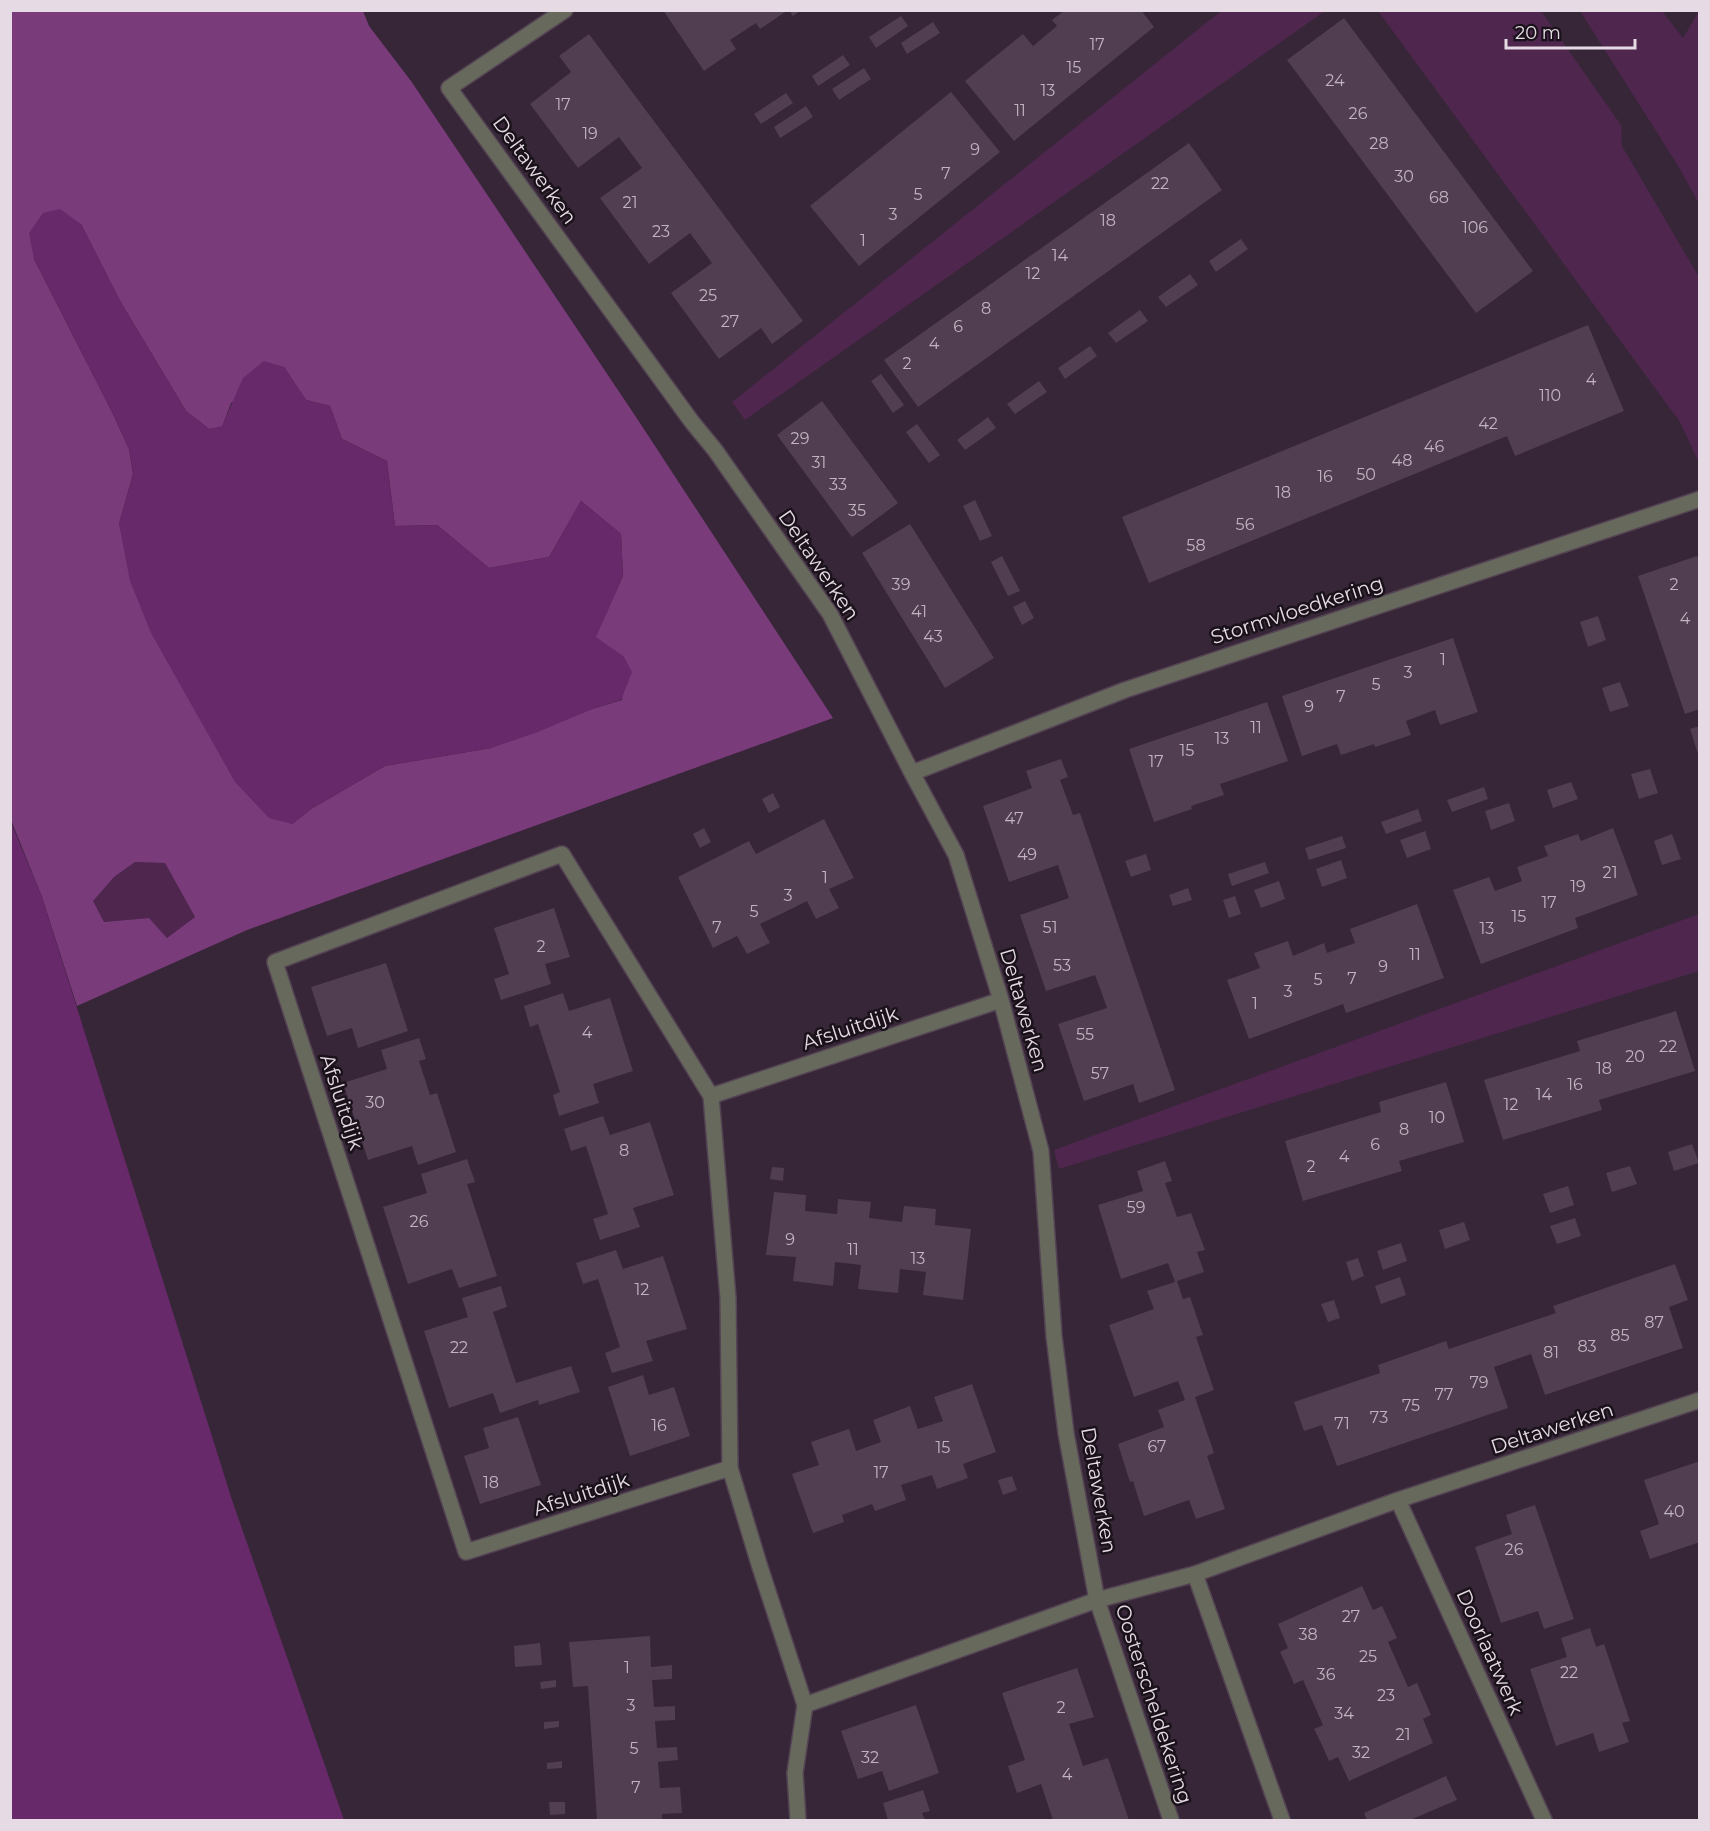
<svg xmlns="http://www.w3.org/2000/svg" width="1710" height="1831" font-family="Montserrat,sans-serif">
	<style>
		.green { fill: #4e264e }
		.forest { fill: #7a3b7b; fill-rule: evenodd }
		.water { fill: #672969 }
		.building { fill: #513e51 }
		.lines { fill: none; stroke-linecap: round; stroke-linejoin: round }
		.service-casing { stroke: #534353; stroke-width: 18 }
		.minor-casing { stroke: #534353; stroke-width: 18 }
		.service { stroke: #68695d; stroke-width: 15 }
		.minor { stroke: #68695d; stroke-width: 15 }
		.labels { text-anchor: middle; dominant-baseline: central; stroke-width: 5; stroke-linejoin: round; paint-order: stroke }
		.number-label { font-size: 16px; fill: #c1b3c0 }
		.street-label { font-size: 20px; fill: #e6dae5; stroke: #1a121a }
	</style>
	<rect width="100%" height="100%" fill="#372637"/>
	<path class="green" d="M 1221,11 L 1325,11 L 745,420 L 732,402 Z
		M 1378,11 L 1541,11 L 1621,125 L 1622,146 L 1699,277 L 1699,463 L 1680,422 Z
		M 1580,11 L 1662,11 L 1683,38 L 1699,11 L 1699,204 L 1680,169 Z
		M 135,862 L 165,863 L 195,917 L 167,938 L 149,918 L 104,922 L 92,901 L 114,877 Z
		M 1699,914 L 1699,971 L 1059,1169 L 1054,1150 Z"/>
	<path class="forest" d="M 10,11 L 363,11 L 369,26 L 411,81 L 636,417 L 833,718 L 247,930 L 77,1006 L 42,897 L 11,820 ZM 81,224 L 120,301 L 186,411 L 209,429 L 222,427 L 231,403 L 284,367 L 306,400 L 330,406 L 342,439 L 387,461 L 395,526 L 437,525 L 489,568 L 549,557 L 581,501 L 621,534 L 623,576 L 595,638 L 624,657 L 622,700 L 592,709 L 491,748 L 385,766 L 311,809 L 292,824 L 119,524 L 133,474 L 129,449 L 112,412 L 34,259 ZM 135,862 L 165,863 L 195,917 L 167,938 L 149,918 L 104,922 L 93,901 L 114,877 Z"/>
	<path class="water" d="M 60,209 L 81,224 L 120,301 L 186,411 L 209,429 L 222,426 L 243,378 L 264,361 L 284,367 L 306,400 L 330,406 L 342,439 L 387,461 L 395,526 L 437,525 L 489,568 L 549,557 L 581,501 L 621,534 L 623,576 L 596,637 L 624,657 L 632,672 L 621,700 L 592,709 L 538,732 L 491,748 L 385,766 L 311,809 L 292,824 L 269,818 L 235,782 L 151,633 L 130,581 L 119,524 L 133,474 L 129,449 L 112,412 L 34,259 L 29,233 L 43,213 Z
		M 10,820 L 42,897 L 233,1503 L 344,1820 L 11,1820 Z"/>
	<path class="building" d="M 663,10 L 788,10 L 760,29 L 756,23 L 730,40 L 736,49 L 704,71 Z
		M 789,10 L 801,10 L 793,16 Z
		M 1065,10 L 1141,10 L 1154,27 L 1014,141 L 965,81 L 1023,34 L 1033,46 L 1057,26 L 1052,20 Z
		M 901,16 L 908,26 L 876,48 L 869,37 Z
		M 1344,18 L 1533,271 L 1476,313 L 1287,60 Z
		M 933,22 L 940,33 L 907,54 L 901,43 Z
		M 589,34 L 803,321 L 772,344 L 761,328 L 719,359 L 671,293 L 712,263 L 690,233 L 649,264 L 600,198 L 642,168 L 619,137 L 578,168 L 530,104 L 571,72 L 559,56 Z
		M 843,55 L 850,65 L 818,86 L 812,76 Z
		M 864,68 L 871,79 L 839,100 L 832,89 Z
		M 951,92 L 1000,152 L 859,266 L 810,206 Z
		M 786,93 L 793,103 L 761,124 L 754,114 Z
		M 806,106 L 813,117 L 780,138 L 774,127 Z
		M 1189,143 L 1222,190 L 918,407 L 884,360 Z
		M 1241,239 L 1248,249 L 1216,272 L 1209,261 Z
		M 1190,274 L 1198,285 L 1166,307 L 1158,297 Z
		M 1140,310 L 1148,321 L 1116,343 L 1108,333 Z
		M 1588,325 L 1624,411 L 1515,456 L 1507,436 L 1149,583 L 1122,517 Z
		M 1090,346 L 1097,356 L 1065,379 L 1058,368 Z
		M 881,374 L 904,405 L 893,413 L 871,381 Z
		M 1039,381 L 1047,392 L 1015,414 L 1007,404 Z
		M 822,401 L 898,503 L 852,537 L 777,435 Z
		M 988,417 L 996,428 L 965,450 L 957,440 Z
		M 917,424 L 940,455 L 929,463 L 906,432 Z
		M 975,500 L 992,536 L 980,541 L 963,506 Z
		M 910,524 L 994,658 L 945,688 L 862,553 Z
		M 1002,556 L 1020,591 L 1008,596 L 991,562 Z
		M 1697,556 L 1700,562 L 1700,709 L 1685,714 L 1638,576 Z
		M 1025,601 L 1034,618 L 1022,625 L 1013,607 Z
		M 1598,616 L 1606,640 L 1588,647 L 1580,622 Z
		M 1453,638 L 1478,712 L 1440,725 L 1435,710 L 1406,721 L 1411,735 L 1375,747 L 1374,744 L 1341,755 L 1337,744 L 1302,756 L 1282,696 Z
		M 1620,682 L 1629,706 L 1610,712 L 1602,688 Z
		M 1267,702 L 1288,761 L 1220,784 L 1224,795 L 1191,806 L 1192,809 L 1154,822 L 1129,749 Z
		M 1700,726 L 1700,757 L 1699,757 L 1690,729 Z
		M 1061,759 L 1068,777 L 1060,780 L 1073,815 L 1080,813 L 1175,1090 L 1139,1103 L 1133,1084 L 1084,1101 L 1058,1024 L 1107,1008 L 1101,991 L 1095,975 L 1046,991 L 1020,915 L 1069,898 L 1058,865 L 1009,882 L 983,806 L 1032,788 L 1026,771 Z
		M 1650,769 L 1658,793 L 1639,799 L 1631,774 Z
		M 1571,782 L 1578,799 L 1553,808 L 1547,790 Z
		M 1484,787 L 1488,799 L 1452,812 L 1447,800 Z
		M 773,793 L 780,807 L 769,813 L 762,799 Z
		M 1509,803 L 1515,821 L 1491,830 L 1485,811 Z
		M 1418,809 L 1422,821 L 1386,834 L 1381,822 Z
		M 824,819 L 854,878 L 829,889 L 839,908 L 816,919 L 807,901 L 783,913 L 760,924 L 770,943 L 747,954 L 737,936 L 713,948 L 678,877 L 749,841 L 756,854 Z
		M 704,828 L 711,842 L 700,848 L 693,834 Z
		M 1613,828 L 1638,895 L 1575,918 L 1578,928 L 1481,964 L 1453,890 L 1489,877 L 1495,891 L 1522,881 L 1517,867 L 1548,856 L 1544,846 L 1578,834 L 1581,841 Z
		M 1425,831 L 1431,849 L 1407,858 L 1400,840 Z
		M 1672,834 L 1681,859 L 1662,865 L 1654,841 Z
		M 1342,836 L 1346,848 L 1309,860 L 1305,848 Z
		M 1146,854 L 1151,870 L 1131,877 L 1125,861 Z
		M 1341,860 L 1347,878 L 1322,887 L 1316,869 Z
		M 1265,862 L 1269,873 L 1232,886 L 1228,874 Z
		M 1279,881 L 1285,899 L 1261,908 L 1254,890 Z
		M 1188,888 L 1192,900 L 1173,906 L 1169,895 Z
		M 1235,896 L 1241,914 L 1229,918 L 1223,900 Z
		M 1417,904 L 1444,978 L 1346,1013 L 1343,1004 L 1249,1039 L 1227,980 L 1260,968 L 1254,953 L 1288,941 L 1293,956 L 1324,943 L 1327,953 L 1355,943 L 1350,929 Z
		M 554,908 L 570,957 L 545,964 L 551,984 L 501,1000 L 494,979 L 509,974 L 494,928 Z
		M 386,963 L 408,1031 L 358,1048 L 352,1028 L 327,1036 L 311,987 Z
		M 563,993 L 569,1011 L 610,998 L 633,1071 L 593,1084 L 599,1103 L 559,1116 L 553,1095 L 560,1092 L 538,1024 L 530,1027 L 524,1006 Z
		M 1676,1011 L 1695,1071 L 1599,1100 L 1602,1110 L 1503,1140 L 1484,1080 L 1580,1051 L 1577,1041 Z
		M 419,1038 L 426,1059 L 419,1061 L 430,1095 L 437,1093 L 456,1152 L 418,1165 L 412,1146 L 368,1160 L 343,1083 L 387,1069 L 381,1050 Z
		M 1446,1082 L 1464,1142 L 1399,1161 L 1402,1171 L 1303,1201 L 1285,1141 L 1381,1112 L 1379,1102 Z
		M 603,1116 L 610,1135 L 650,1122 L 674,1195 L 633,1208 L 640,1227 L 600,1240 L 593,1219 L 608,1214 L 586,1146 L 571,1151 L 564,1129 Z
		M 1692,1144 L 1699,1163 L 1674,1171 L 1668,1152 Z
		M 467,1159 L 475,1182 L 467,1184 L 497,1276 L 459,1288 L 452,1269 L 408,1284 L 383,1207 L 427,1193 L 421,1174 Z
		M 1165,1161 L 1172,1181 L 1165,1183 L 1177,1217 L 1191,1213 L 1205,1250 L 1197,1252 L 1204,1272 L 1177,1281 L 1183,1299 L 1190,1297 L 1203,1335 L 1196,1337 L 1214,1390 L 1195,1397 L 1214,1453 L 1207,1456 L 1225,1509 L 1196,1519 L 1189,1500 L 1144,1516 L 1133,1481 L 1130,1482 L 1118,1444 L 1164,1427 L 1158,1410 L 1185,1400 L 1178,1381 L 1134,1397 L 1109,1325 L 1154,1309 L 1147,1291 L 1175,1282 L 1168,1263 L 1121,1279 L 1098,1205 L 1143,1191 L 1137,1171 Z
		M 1630,1166 L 1637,1184 L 1612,1192 L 1606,1173 Z
		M 772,1167 L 784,1168 L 783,1181 L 770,1179 Z
		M 1568,1186 L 1574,1205 L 1550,1213 L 1543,1194 Z
		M 774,1192 L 806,1195 L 805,1211 L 837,1214 L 838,1199 L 871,1202 L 869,1218 L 902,1222 L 904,1206 L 936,1209 L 935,1225 L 971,1229 L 963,1300 L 923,1295 L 926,1272 L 900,1269 L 898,1293 L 858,1289 L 861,1265 L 835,1262 L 833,1286 L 793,1281 L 796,1257 L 766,1255 Z
		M 1575,1218 L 1581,1236 L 1557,1244 L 1550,1226 Z
		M 1464,1222 L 1470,1240 L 1445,1249 L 1439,1230 Z
		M 1401,1243 L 1407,1261 L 1383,1270 L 1377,1251 Z
		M 616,1250 L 623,1269 L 663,1256 L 687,1329 L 646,1341 L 653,1361 L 612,1373 L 605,1353 L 620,1347 L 598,1279 L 583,1284 L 576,1263 Z
		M 1358,1258 L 1364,1276 L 1352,1281 L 1346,1262 Z
		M 1675,1264 L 1688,1300 L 1669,1307 L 1683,1348 L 1545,1395 L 1531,1354 L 1494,1367 L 1508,1408 L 1337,1466 L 1322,1425 L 1304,1431 L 1294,1402 L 1380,1373 L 1378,1365 L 1446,1341 L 1449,1349 L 1556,1313 L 1553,1306 Z
		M 1400,1277 L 1406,1295 L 1381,1304 L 1375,1286 Z
		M 501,1286 L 507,1307 L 493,1312 L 516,1383 L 571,1366 L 580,1392 L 539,1405 L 538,1400 L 500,1413 L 493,1393 L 449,1408 L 424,1331 L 468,1317 L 462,1298 Z
		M 1334,1300 L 1340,1318 L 1328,1322 L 1321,1304 Z
		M 643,1375 L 649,1395 L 674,1387 L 690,1436 L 630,1456 L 608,1387 Z
		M 972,1384 L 996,1452 L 963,1464 L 968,1478 L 937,1489 L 932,1475 L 901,1485 L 906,1500 L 875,1511 L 872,1504 L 842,1515 L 844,1522 L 813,1533 L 792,1474 L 819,1465 L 811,1442 L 849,1429 L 856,1451 L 881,1442 L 873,1420 L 910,1406 L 918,1429 L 943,1421 L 934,1397 Z
		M 518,1417 L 541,1485 L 480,1504 L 464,1456 L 489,1448 L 483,1428 Z
		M 1700,1461 L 1700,1542 L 1650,1559 L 1640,1531 L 1659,1524 L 1644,1480 Z
		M 1012,1476 L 1017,1490 L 1003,1495 L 998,1480 Z
		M 1535,1505 L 1574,1619 L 1544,1629 L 1538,1611 L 1501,1623 L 1475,1547 L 1512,1534 L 1506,1515 Z
		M 1362,1586 L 1373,1610 L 1382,1606 L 1397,1638 L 1388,1642 L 1408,1687 L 1417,1683 L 1431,1715 L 1423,1719 L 1433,1743 L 1349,1781 L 1338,1757 L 1329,1761 L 1322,1745 L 1314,1729 L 1323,1725 L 1303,1680 L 1294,1684 L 1287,1667 L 1280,1652 L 1288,1648 L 1278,1624 Z
		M 1590,1628 L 1596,1647 L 1604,1644 L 1630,1721 L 1622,1723 L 1629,1742 L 1599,1752 L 1593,1733 L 1556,1746 L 1530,1669 L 1567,1657 L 1561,1638 Z
		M 650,1636 L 651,1667 L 672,1665 L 672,1679 L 652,1680 L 654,1707 L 675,1706 L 675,1720 L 655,1721 L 657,1748 L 677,1747 L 678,1760 L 658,1762 L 660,1788 L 680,1787 L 682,1813 L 662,1814 L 662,1820 L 597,1820 L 588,1686 L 573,1687 L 569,1642 Z
		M 540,1643 L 542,1665 L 515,1667 L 514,1646 Z
		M 1077,1668 L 1094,1717 L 1069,1724 L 1083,1766 L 1108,1758 L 1129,1820 L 1053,1820 L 1041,1784 L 1017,1793 L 1008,1766 L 1025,1760 L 1002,1693 Z
		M 556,1680 L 556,1687 L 541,1689 L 540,1682 Z
		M 916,1705 L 939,1773 L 889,1791 L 882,1771 L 858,1779 L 841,1731 Z
		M 559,1721 L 559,1727 L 544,1729 L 544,1722 Z
		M 562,1761 L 562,1768 L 547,1769 L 547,1763 Z
		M 1446,1776 L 1457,1800 L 1410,1820 L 1367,1820 L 1364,1813 Z
		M 923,1790 L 930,1811 L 922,1813 L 925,1820 L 888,1820 L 883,1803 Z
		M 549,1802 L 565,1802 L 565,1814 L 550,1815 Z"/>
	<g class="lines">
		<g class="service-casing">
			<path id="service" d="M 1195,1574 L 1282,1820"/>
		</g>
		<g class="minor-casing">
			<path id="minor" d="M 565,10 L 449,88 L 692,422 L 715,450 L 830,614 L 912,773 L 956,855 L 1001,1000 L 1041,1151 L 1054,1336 L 1066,1433 L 1097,1600 L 1195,1574 L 1398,1500 L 1700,1400
				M 912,773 L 1125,690 L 1700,499
				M 711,1096 L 1001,1000
				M 730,1468 L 466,1552 L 275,962 L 562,854 L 711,1096 L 728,1298 L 730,1468 L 759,1564 L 805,1705 L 795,1773 L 798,1820
				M 1398,1500 L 1544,1820
				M 805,1705 L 1097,1600 L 1171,1820"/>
		</g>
		<use href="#service" class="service"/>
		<use href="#minor" class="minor"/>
	</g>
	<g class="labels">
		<g class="number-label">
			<text x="1097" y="44">17</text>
			<text x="1074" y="67">15</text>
			<text x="1335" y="80">24</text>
			<text x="1048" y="90">13</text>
			<text x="563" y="104">17</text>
			<text x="1020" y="110">11</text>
			<text x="1358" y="113">26</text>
			<text x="590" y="133">19</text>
			<text x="1379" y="143">28</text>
			<text x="975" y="149">9</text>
			<text x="946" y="173">7</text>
			<text x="1404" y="176">30</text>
			<text x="1160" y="183">22</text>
			<text x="918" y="194">5</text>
			<text x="1439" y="197">68</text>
			<text x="630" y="202">21</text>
			<text x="893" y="214">3</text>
			<text x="1108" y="220">18</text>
			<text x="1475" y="227">106</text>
			<text x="661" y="231">23</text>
			<text x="863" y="240">1</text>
			<text x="1060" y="255">14</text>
			<text x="1033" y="273">12</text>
			<text x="708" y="295">25</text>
			<text x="986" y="308">8</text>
			<text x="730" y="321">27</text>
			<text x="958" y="326">6</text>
			<text x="934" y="343">4</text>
			<text x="907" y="363">2</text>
			<text x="1591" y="379">4</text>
			<text x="1550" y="395">110</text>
			<text x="1488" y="423">42</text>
			<text x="800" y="438">29</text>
			<text x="1434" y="446">46</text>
			<text x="1402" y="460">48</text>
			<text x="819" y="462">31</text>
			<text x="1366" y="474">50</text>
			<text x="1325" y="476">16</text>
			<text x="838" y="484">33</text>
			<text x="1283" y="492">18</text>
			<text x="857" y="510">35</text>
			<text x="1245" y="524">56</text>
			<text x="1196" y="545">58</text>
			<text x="901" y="584">39</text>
			<text x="1674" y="584">2</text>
			<text x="919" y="611">41</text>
			<text x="1685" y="618">4</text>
			<text x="933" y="636">43</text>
			<text x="1443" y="659">1</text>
			<text x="1408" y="672">3</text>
			<text x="1376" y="684">5</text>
			<text x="1341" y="696">7</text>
			<text x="1309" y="706">9</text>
			<text x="1256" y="727">11</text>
			<text x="1222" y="738">13</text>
			<text x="1187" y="750">15</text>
			<text x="1156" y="761">17</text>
			<text x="1014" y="818">47</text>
			<text x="1027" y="854">49</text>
			<text x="1610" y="872">21</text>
			<text x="825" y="877">1</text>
			<text x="1578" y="886">19</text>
			<text x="788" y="895">3</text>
			<text x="1549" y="902">17</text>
			<text x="754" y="911">5</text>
			<text x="1519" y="916">15</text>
			<text x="717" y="927">7</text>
			<text x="1050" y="927">51</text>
			<text x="1487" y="928">13</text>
			<text x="541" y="946">2</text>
			<text x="1415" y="954">11</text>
			<text x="1062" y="965">53</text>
			<text x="1383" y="966">9</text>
			<text x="1352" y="978">7</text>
			<text x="1318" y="979">5</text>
			<text x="1288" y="991">3</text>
			<text x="1255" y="1003">1</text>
			<text x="587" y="1032">4</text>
			<text x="1085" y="1034">55</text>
			<text x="1668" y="1046">22</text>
			<text x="1635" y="1056">20</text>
			<text x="1604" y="1068">18</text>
			<text x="1100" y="1073">57</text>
			<text x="1575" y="1084">16</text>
			<text x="1544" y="1094">14</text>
			<text x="375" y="1102">30</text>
			<text x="1511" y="1104">12</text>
			<text x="1437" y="1117">10</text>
			<text x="1404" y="1129">8</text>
			<text x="1375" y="1144">6</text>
			<text x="624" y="1150">8</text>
			<text x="1344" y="1156">4</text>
			<text x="1311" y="1166">2</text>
			<text x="1136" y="1207">59</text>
			<text x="419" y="1221">26</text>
			<text x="790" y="1239">9</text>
			<text x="853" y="1249">11</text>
			<text x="918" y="1258">13</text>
			<text x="642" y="1289">12</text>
			<text x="1654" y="1322">87</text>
			<text x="1620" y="1335">85</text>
			<text x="1587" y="1346">83</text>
			<text x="459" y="1347">22</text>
			<text x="1551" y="1352">81</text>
			<text x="1479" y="1382">79</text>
			<text x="1444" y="1394">77</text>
			<text x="1411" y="1405">75</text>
			<text x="1379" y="1417">73</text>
			<text x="1342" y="1423">71</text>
			<text x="659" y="1425">16</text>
			<text x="1157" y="1446">67</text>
			<text x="943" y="1447">15</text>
			<text x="881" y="1472">17</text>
			<text x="491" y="1482">18</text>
			<text x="1674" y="1511">40</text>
			<text x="1514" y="1549">26</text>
			<text x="1351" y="1616">27</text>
			<text x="1308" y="1634">38</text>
			<text x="1368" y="1656">25</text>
			<text x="627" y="1667">1</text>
			<text x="1569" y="1672">22</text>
			<text x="1326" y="1674">36</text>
			<text x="1386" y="1695">23</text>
			<text x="631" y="1705">3</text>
			<text x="1061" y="1707">2</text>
			<text x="1344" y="1713">34</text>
			<text x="1403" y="1734">21</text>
			<text x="634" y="1748">5</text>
			<text x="1361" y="1752">32</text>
			<text x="870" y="1757">32</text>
			<text x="1067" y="1774">4</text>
			<text x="636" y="1787">7</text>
		</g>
		<g class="street-label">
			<text transform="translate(535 170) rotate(54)">Deltawerken</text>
			<text transform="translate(819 565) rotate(56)">Deltawerken</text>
			<text transform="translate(1297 610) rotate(-18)">Stormvloedkering</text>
			<text transform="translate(1024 1010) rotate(74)">Deltawerken</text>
			<text transform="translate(850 1028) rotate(-18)">Afsluitdijk</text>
			<text transform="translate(342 1102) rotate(72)">Afsluitdijk</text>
			<text transform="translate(1552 1428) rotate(-18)">Deltawerken</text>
			<text transform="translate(1099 1490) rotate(80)">Deltawerken</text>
			<text transform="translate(581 1494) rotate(-18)">Afsluitdijk</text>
			<text transform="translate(1490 1652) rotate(66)">Doorlaatwerk</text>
			<text transform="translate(1154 1704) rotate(72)">Oosterscheldekering</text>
		</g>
	</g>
	<rect width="1710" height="1831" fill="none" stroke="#e6dae5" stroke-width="24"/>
	<path d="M1506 39v9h129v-9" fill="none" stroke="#e6dae5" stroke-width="3"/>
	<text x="1515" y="39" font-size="18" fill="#e6dae5" stroke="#1a121a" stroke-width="4.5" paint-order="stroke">20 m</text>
</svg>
